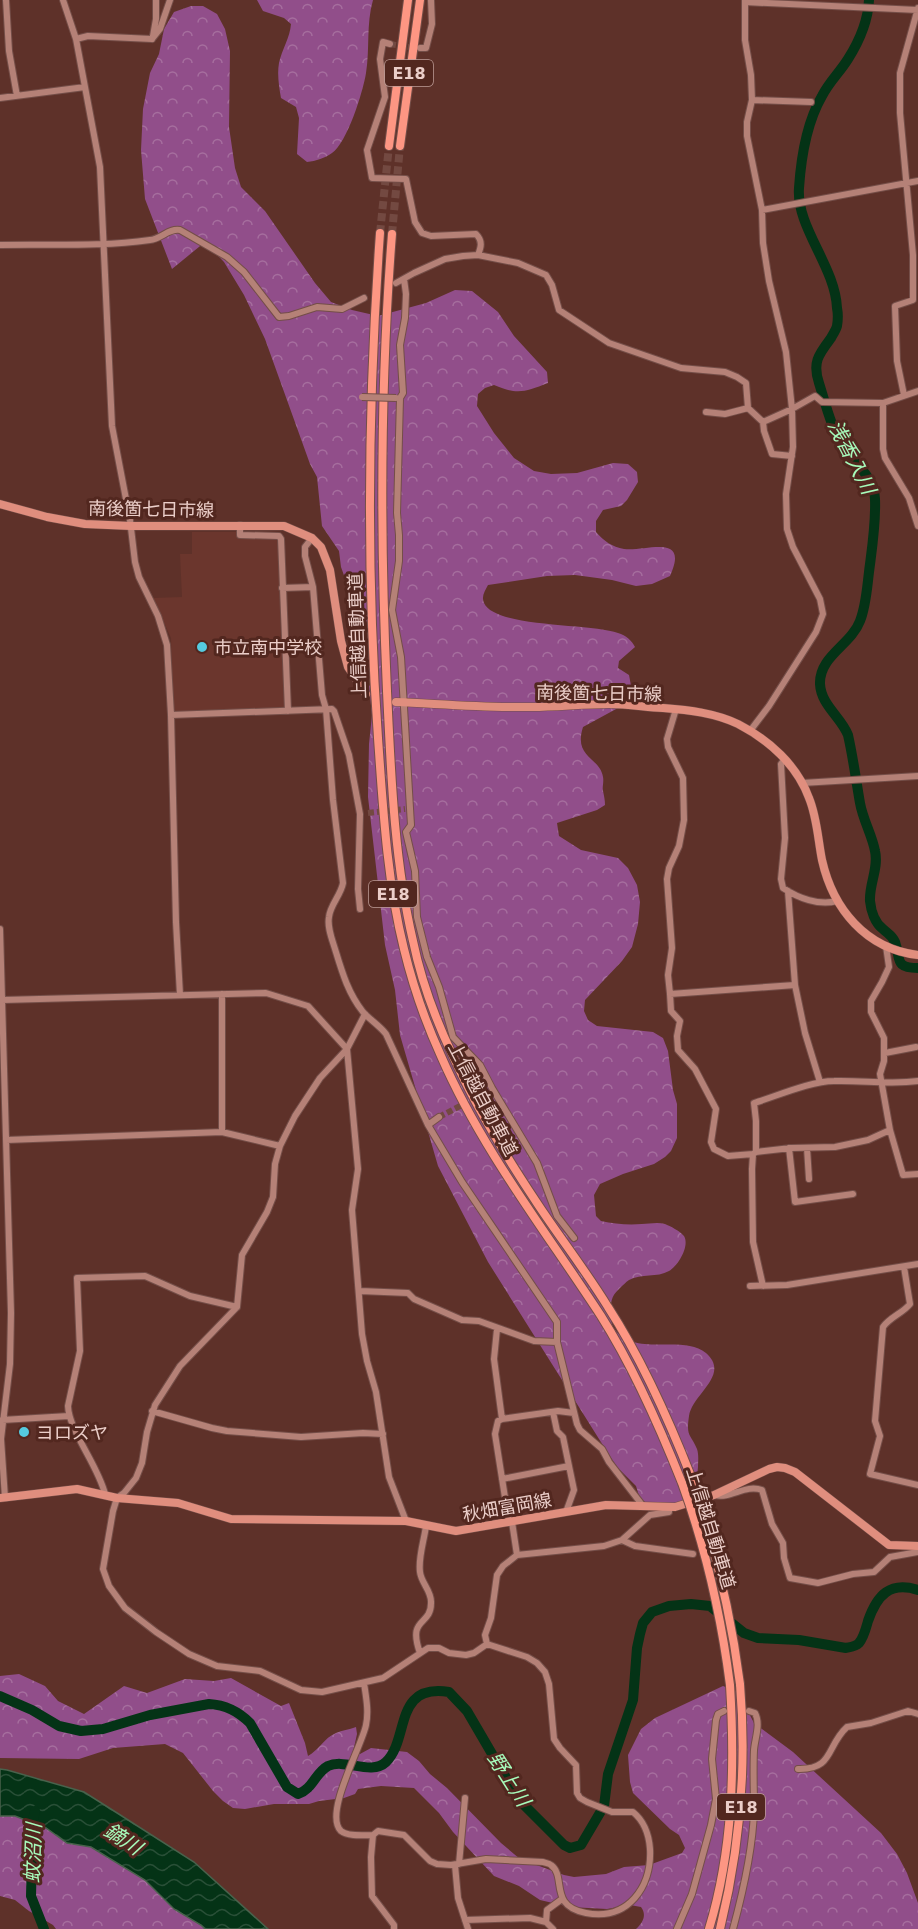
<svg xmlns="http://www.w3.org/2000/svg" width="918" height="1929" font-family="'DejaVu Sans','Noto Sans JP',sans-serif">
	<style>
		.built { fill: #6b362d }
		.forest { fill: url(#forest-crowns) }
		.water { fill: url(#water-waves); stroke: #49624c; stroke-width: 1.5 }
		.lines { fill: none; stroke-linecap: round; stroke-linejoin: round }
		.river { stroke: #043316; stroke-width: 10 }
		.minor-tunnel { stroke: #734941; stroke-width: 6; stroke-dasharray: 6 3; stroke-linecap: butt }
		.highway-tunnel { stroke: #734941; stroke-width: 8; stroke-dasharray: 8 4; stroke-linecap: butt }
		.minor-casing { stroke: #744e48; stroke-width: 8 }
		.major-casing { stroke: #744e48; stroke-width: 9 }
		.highway-casing { stroke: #744e48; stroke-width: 10 }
		.minor { stroke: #b58177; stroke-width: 6 }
		.major { stroke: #e08e7e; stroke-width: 8 }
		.highway { stroke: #fd9683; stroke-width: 8 }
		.minor-bridge-casing { stroke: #744e48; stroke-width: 8; stroke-linecap: butt }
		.highway-bridge-casing { stroke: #744e48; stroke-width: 10; stroke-linecap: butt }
		.minor-bridge { stroke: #b58177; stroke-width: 6 }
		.highway-bridge { stroke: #fd9683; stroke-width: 8 }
		.poi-dot { fill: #55cadf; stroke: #52271f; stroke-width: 2 }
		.labels { text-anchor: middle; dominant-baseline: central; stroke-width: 6; stroke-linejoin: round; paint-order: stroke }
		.shield { fill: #52271f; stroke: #bd9c96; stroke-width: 1.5 }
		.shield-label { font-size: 16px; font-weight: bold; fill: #ebcec9 }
		.street-label { font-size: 18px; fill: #ebcec9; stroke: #52271f }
		.poi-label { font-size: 18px; fill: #ebcec9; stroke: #52271f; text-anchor: start }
		.water-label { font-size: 20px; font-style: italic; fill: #a7fbbb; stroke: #52271f }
	</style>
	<defs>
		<pattern id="forest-crowns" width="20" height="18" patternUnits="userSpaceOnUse" patternTransform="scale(1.5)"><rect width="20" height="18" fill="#914e8a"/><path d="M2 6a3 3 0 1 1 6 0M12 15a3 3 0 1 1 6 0" fill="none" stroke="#a66e9e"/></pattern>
		<pattern id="water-waves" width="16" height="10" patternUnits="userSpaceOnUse" patternTransform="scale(1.5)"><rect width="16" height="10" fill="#043316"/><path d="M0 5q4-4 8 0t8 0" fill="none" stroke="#294f37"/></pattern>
	</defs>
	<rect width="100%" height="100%" fill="#5e3129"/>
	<path class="built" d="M 192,532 L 237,532 L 238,537 L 278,539 L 281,642 L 285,665 L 284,708 L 173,713 L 171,638 L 153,598 L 182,597 L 180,554 L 192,554 Z"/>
	<path class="forest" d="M 257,0 L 373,0 C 366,24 370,49 366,73 C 363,92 347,143 332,153 C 325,158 316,161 307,162 L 297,154 L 299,118 L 296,107 L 281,98 C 279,87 277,74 279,63 C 282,49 290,38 291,24 L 284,18 L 263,11 Z
		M 191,6 L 203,6 L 217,14 L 225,29 L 230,51 L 229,127 L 235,168 L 241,187 L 265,211 L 315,283 L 331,302 L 352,310 L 378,316 L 426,303 L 455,290 L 472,291 L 498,312 L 514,336 L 547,372 L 548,383 C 525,392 517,395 494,385 L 485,388 L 478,394 L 477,406 L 494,433 L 514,458 L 534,471 L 551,474 L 577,473 L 613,463 L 628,464 L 637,472 L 638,482 L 627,500 L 621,506 L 603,510 L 596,521 L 596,532 C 604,541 612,547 624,549 C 645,552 690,532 670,576 L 652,584 L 636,586 L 612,580 L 575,575 L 547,576 L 488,585 C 485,591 481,596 484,603 C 495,628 592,623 618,633 C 626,635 632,641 635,647 L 619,661 L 618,668 L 629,675 L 632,691 L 629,702 L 583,727 C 573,758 600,757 603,777 C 604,782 602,787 603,791 C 604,796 605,800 605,805 L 597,810 L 557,823 L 559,836 L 581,850 L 618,858 L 628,868 L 637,885 L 640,902 L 638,924 L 632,947 L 622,961 L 585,1000 L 584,1011 L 588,1020 L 597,1026 L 653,1032 L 663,1038 L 668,1051 L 673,1090 L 677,1104 L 677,1138 L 671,1151 L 665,1157 L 654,1164 L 623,1174 L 600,1184 L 594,1195 L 596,1216 L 601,1221 C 614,1224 628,1225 642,1224 C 649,1224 657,1222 665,1224 C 670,1226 680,1231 684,1236 C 690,1246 678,1266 669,1271 C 657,1278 641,1273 629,1280 C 626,1282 622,1286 619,1289 C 614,1294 612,1297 611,1304 C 611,1311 610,1320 613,1327 C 633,1359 682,1333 706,1353 C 731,1375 692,1394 689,1416 C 686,1437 690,1433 697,1449 C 699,1455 698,1462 698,1467 C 696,1497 679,1510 651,1510 L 640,1499 L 636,1486 L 617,1467 L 599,1439 L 488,1262 L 438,1166 L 400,1035 L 395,990 L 385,945 L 368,797 L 369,744 L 372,715 L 369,686 L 379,678 L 377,648 L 357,597 L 346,581 L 341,567 L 339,551 L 322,526 L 317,477 L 310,464 L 265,339 L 244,295 L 224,262 L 205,242 L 172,269 L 145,199 L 141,150 L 143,109 L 150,73 L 159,54 L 164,29 L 174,12 Z
		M 19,1674 L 45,1686 L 58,1701 L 84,1714 L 124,1686 L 147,1693 L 185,1679 L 214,1681 L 231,1678 L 281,1706 L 289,1703 L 305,1743 L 308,1756 C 319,1750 324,1738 336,1733 C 342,1730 349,1730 356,1727 L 357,1734 L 353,1752 L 360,1754 L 371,1748 L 407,1752 L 419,1761 L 430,1774 L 447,1788 L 501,1843 L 520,1859 L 564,1875 L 574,1877 L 606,1874 L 624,1867 L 649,1865 L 682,1853 L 685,1848 L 679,1835 L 670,1829 L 633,1793 L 630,1782 L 628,1755 L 641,1729 L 655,1718 L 723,1686 L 738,1692 L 754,1723 L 793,1752 L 881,1833 L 897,1854 L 907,1873 L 918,1903 L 918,1929 L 636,1929 C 643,1923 647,1915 641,1907 L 630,1905 L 607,1909 L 570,1907 L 540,1900 L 519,1886 L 494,1876 L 453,1832 L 439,1813 L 414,1788 L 381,1786 L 358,1789 L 355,1794 L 344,1798 L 319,1801 L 309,1804 L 274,1804 L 245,1809 L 233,1808 L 223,1801 L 213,1791 L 183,1753 L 165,1744 L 113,1748 L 79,1759 L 0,1758 L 0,1676 Z
		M 0,1787 L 223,1929 L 56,1929 L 53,1925 L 29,1911 L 15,1900 L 0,1896 Z"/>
	<path class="water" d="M 0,1769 L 7,1770 L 84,1792 L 114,1811 L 194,1862 L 268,1929 L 205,1929 L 201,1925 L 174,1909 L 145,1880 L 91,1847 L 67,1843 L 46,1828 L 15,1816 L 0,1816 Z"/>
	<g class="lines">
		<path class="river" d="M 869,0 C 868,22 860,40 848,59 C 840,72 829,82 822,96 C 807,122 801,158 799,188 C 796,227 835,266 837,308 C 838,313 838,320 837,326 C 836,330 833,334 831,338 C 819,354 812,362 819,383 C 825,402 830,424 840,442 C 851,462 874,474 875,499 C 876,524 872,548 869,572 C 867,588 866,606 860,621 C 851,645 819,656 820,684 C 821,705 841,717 848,735 C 853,757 856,780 860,803 C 863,820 872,835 875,851 C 879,868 869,884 870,901 C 871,911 875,923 883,929 C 888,934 892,935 895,942 C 901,959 894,968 918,968
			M 0,1696 L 32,1710 L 59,1726 L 81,1731 L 103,1729 L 150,1715 L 209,1704 C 226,1705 238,1711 250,1723 L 287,1787 L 298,1794 C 313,1789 315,1773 328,1766 C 345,1758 371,1776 386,1762 C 410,1739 393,1683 449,1692 L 467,1711 L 519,1800 L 564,1845 L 570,1848 L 581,1845 L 604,1806 L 608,1774 L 633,1700 L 637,1648 L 640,1634 L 643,1623 L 652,1612 L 669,1606 L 691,1604 L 710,1606 L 744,1633 L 758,1638 L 799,1640 L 846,1648 C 850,1647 855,1647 859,1643 C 864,1637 866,1628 868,1621 C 877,1595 890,1581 918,1590
			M 35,1811 L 33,1820 L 31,1896 L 44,1929"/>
		<path class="minor-tunnel" d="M 390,44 L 416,48
			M 368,813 L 405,809
			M 439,1117 L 485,1093"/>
		<path class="highway-tunnel" d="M 380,233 L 389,146
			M 392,234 L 400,146"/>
		<g class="minor-casing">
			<path id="minor" d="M 6,0 L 9,51 L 17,96
				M 63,0 L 76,39 L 100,167 L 112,426 L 130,520 L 135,562 L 139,577 L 158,616 L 167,645 L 171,715 L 176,922 L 180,995
				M 745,0 L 745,40 L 751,75 L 752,100 L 747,122 L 747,136 L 762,210 L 763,243 L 769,281 L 786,352 L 792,409 L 793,447 L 786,494 L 787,529 L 793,547 L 820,599 L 823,614 L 816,632 L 769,706 L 750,731
				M 745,2 L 918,10
				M 153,36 L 156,19 L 156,0
				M 76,39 L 88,36 L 152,39
				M 152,39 L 160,29 L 170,0
				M 390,44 L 383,42 L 380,59 L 385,97 L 367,150 L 372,178 L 406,179 L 415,222 L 422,233 L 431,236 L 476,234 C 483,241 481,247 478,255
				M 420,48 L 426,48 L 432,24 L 431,0
				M 0,98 L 85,87
				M 752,100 L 811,102
				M 762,210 L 918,181
				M 0,245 C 49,244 101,247 150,240 C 161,239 169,228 180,230 L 227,257 L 244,272 L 279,317 L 289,316 L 317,307 L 342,309 L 364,298
				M 404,279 L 406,294 L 405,318 L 400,345 L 403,393 L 400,398 L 397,513 L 399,535 L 399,561 L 392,610 L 401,657 L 411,825 L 406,832 L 415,871 L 417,917 L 427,957 L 439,987 L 453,1037 L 480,1065 L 492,1088 L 537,1163 L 557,1216 L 574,1238
				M 396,283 L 414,273 L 445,259 L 463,256 L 478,255 L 518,263 L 546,275 L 552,285 L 559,310 L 609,343 L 681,368 L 725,372 L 737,377 L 746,383 L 748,408 L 763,422 L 764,431 L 772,454 L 792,456
				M 904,395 L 897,361 L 895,306 L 913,300 L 913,255 L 900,113 L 900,73 L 918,8
				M 883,403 L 883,449 L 885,458 L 909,498 L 918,526
				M 706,412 L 725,414 L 748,408
				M 763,422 L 792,409 L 815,396 L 822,402 L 883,403 L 918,391
				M 240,525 L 240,535 L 279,536 L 281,539 L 288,711
				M 312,538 L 305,547 L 305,556 L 313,587 L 322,695 L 326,709 L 333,800 L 343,883 C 341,895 330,905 329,917 C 327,927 332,939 335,949 C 342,972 348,993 363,1012 C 370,1020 379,1025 386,1034 L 428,1125 L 462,1182 L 557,1322 L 557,1342 L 577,1424 L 580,1430 L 602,1449 L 609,1462 L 643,1506
				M 282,588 L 313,587
				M 676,709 L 667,739 L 668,747 L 683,778 L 684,820 L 679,846 L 669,868 L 667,879 L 672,948 L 668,975 L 670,994 L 795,985
				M 171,715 L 332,709 L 334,711 L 349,755 L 360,814 L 358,889 L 360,909
				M 785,759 L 781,764 L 785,838 L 781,879 L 783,888 C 798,898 819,906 837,901
				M 802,783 L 918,776
				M 788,891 L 795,985 L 805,1033 L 820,1082
				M 0,929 L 11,1313 L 10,1364 L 1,1439 L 5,1498
				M 886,946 L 889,967 L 882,982 L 871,1001 L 871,1012 L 884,1038 L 884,1061 L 880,1074 L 890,1130 L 903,1175 L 918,1174
				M 222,994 L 222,1132
				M 670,994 L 671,1011 L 680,1021 L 677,1036 L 678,1050 L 695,1069 L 716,1109 L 711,1142 L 714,1149 L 728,1156 L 753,1154
				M 2,1000 L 266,993 L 308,1006 L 347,1049 L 358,1169 L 352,1210 L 362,1334 L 367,1361 L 376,1392 L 389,1477 L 406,1521
				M 365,1014 L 347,1049 L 320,1078 L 295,1116 L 280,1146 L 275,1164 L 273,1197 L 267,1212 L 242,1255 L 237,1307 L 180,1366 L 155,1405 L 147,1432 L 142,1463 L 136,1478 L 124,1493 L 117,1498 L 113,1511 L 103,1569 L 109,1586 L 125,1608 L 156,1632 L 189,1654 L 217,1666 L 260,1671 L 301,1690 L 322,1692 L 383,1678 L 428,1648 L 439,1648 L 449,1653 L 466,1655 L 474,1653 L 487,1644
				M 885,1053 L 916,1047
				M 428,1125 L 439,1117
				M 6,1140 L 222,1132 L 280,1146
				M 789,1148 L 795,1202 L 853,1194
				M 807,1148 L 809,1179
				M 756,1152 L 791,1148 L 835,1147 L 868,1140 L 890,1130
				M 904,1267 L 910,1304 C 903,1313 890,1317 883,1327 L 875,1421 L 880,1436 L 870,1474 L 918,1485
				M 750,1286 L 787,1285 L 918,1264
				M 763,1286 L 753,1242 L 752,1169 L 753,1154 L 756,1152 L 756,1121 L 754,1103 C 777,1096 811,1081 834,1081 C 862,1080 890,1085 918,1081
				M 360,1291 L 408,1293 L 414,1299 L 462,1320 L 479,1321 L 534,1341 L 557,1342
				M 497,1329 L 494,1359 L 502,1419
				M 152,1411 L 212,1428 L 227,1431 L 301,1437 L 363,1433 L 383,1434
				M 553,1412 L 557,1431 L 563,1437 L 574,1490 L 566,1512
				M 2,1420 L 69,1416
				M 502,1479 L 569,1466
				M 105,1494 C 98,1465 69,1431 68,1406 L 80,1351 L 77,1278 L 145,1276 L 190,1296 L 237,1307
				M 715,1495 C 731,1499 745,1484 762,1490 L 772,1524 L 783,1543 L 784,1558 L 790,1578 L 818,1583 L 853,1574 L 874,1572 L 890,1557 L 918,1552
				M 512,1522 L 517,1555
				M 509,1523 L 495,1434 L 498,1421 L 502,1419 L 558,1411 L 574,1413
				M 622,1540 L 635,1546 L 693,1554
				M 487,1644 L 485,1635 L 491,1618 L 497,1575 L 503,1566 L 517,1555 L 604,1546 L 622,1540 L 650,1515 L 669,1512 L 669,1507
				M 420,1653 C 407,1616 431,1627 431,1603 C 432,1591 421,1583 420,1572 C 418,1558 424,1541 426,1526
				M 364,1683 C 366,1697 369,1711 366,1725 C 362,1746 323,1814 341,1831 C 348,1837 365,1835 373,1835 L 378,1831 L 404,1835 L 430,1861 L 437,1864 L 451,1865 L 486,1859 L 543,1862 C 545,1863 549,1863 551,1865 C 567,1877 548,1906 586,1913 C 628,1921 652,1887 650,1849 C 649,1835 644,1821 633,1812 L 612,1812 L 587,1802 L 580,1798 L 577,1793 L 576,1765 L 560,1748 L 554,1739 L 549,1684 L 545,1672 L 537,1663 L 527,1657 L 487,1644
				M 798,1769 C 834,1770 826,1746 847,1727 L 871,1723 L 908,1711 L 918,1714
				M 373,1835 L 371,1857 L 372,1896 L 394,1925 L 394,1929
				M 459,1864 L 465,1798
				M 455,1865 L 458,1898 L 468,1929
				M 465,1920 L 530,1918 L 546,1922 L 553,1929
				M 546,1922 L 547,1910 L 562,1899
				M 677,1929 L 692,1894 L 711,1825 L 716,1799 L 712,1759 L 716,1720 L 718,1714 L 724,1711
				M 733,1929 C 743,1892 753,1848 754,1810 C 754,1790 753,1770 754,1750 C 755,1738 761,1724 755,1713 L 749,1711"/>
		</g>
		<g class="major-casing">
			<path id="major" d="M 0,504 L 47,517 L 85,524 L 131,526 L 284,526 L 312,538 L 321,547 L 330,570 L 341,641 L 348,667 L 366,694
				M 396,702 C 441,704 486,708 532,707 C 557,707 583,704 609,704 C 627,704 645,707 663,708 C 689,710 715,713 738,724 C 769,740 797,765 809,798 C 817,817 818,840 822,860 C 833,909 866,949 918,955
				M 0,1498 L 77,1489 L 117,1498 L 178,1503 L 231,1519 L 406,1521 L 456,1531 L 606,1505 L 675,1507 L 714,1495 L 769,1469 L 777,1467 L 785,1468 L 795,1472 L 889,1545 L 918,1546"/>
		</g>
		<g class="highway-casing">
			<path id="highway" d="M 389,146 L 408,0
				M 400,146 L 420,0
				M 380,233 C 368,401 366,570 378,738 C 383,808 387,881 404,949 C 413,986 425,1021 441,1056 C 482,1150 545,1230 601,1316 C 634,1368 659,1425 682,1483
				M 392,234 C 380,386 380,539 387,691 C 391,774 394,860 413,941 C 421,980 435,1018 452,1054 C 475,1106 505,1155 537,1203 C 560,1238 586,1271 608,1307 C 643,1361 669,1420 692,1479
				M 709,1929 C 733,1850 735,1767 730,1685
				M 720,1929 C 740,1848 747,1767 740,1684"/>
		</g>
		<use href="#minor" class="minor"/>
		<use href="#major" class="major"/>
		<use href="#highway" class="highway"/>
		<g class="minor-bridge-casing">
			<path id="minor-bridge" d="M 362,397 L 396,398"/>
		</g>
		<g class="highway-bridge-casing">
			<path id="highway-bridge" d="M 692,1479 C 715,1547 731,1614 740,1684
				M 682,1483 C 706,1549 721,1615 730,1685"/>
		</g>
		<use href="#minor-bridge" class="minor-bridge"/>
		<use href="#highway-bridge" class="highway-bridge"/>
	</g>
	<g class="poi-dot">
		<circle cx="202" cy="647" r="6"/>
		<circle cx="24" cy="1432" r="6"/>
	</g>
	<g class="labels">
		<g class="shield">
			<rect x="385" y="60" width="48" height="26" rx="4.5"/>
			<rect x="369" y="881" width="48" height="26" rx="4.5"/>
			<rect x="717" y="1794" width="48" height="26" rx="4.5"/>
		</g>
		<g class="shield-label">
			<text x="409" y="73">E18</text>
			<text x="393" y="894">E18</text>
			<text x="741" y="1807">E18</text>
		</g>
		<g class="street-label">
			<text transform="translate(151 509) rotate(1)">南後箇七日市線</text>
			<text transform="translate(357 636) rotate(-92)">上信越自動車道</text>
			<text transform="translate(599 693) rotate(1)">南後箇七日市線</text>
			<text transform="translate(483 1099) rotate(62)">上信越自動車道</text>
			<text transform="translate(507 1507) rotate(-10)">秋畑富岡線</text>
			<text transform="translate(711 1528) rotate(73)">上信越自動車道</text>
		</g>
		<g class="poi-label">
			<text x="214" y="647">市立南中学校</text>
			<text x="36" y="1432">ヨロズヤ</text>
		</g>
		<g class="water-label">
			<text transform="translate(852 457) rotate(63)">浅香入川</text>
			<text transform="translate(509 1779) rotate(57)">野上川</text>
			<text transform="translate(123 1839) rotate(33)">鏑川</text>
			<text transform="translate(33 1853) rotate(-88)">蚊沼川</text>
		</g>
	</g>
</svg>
